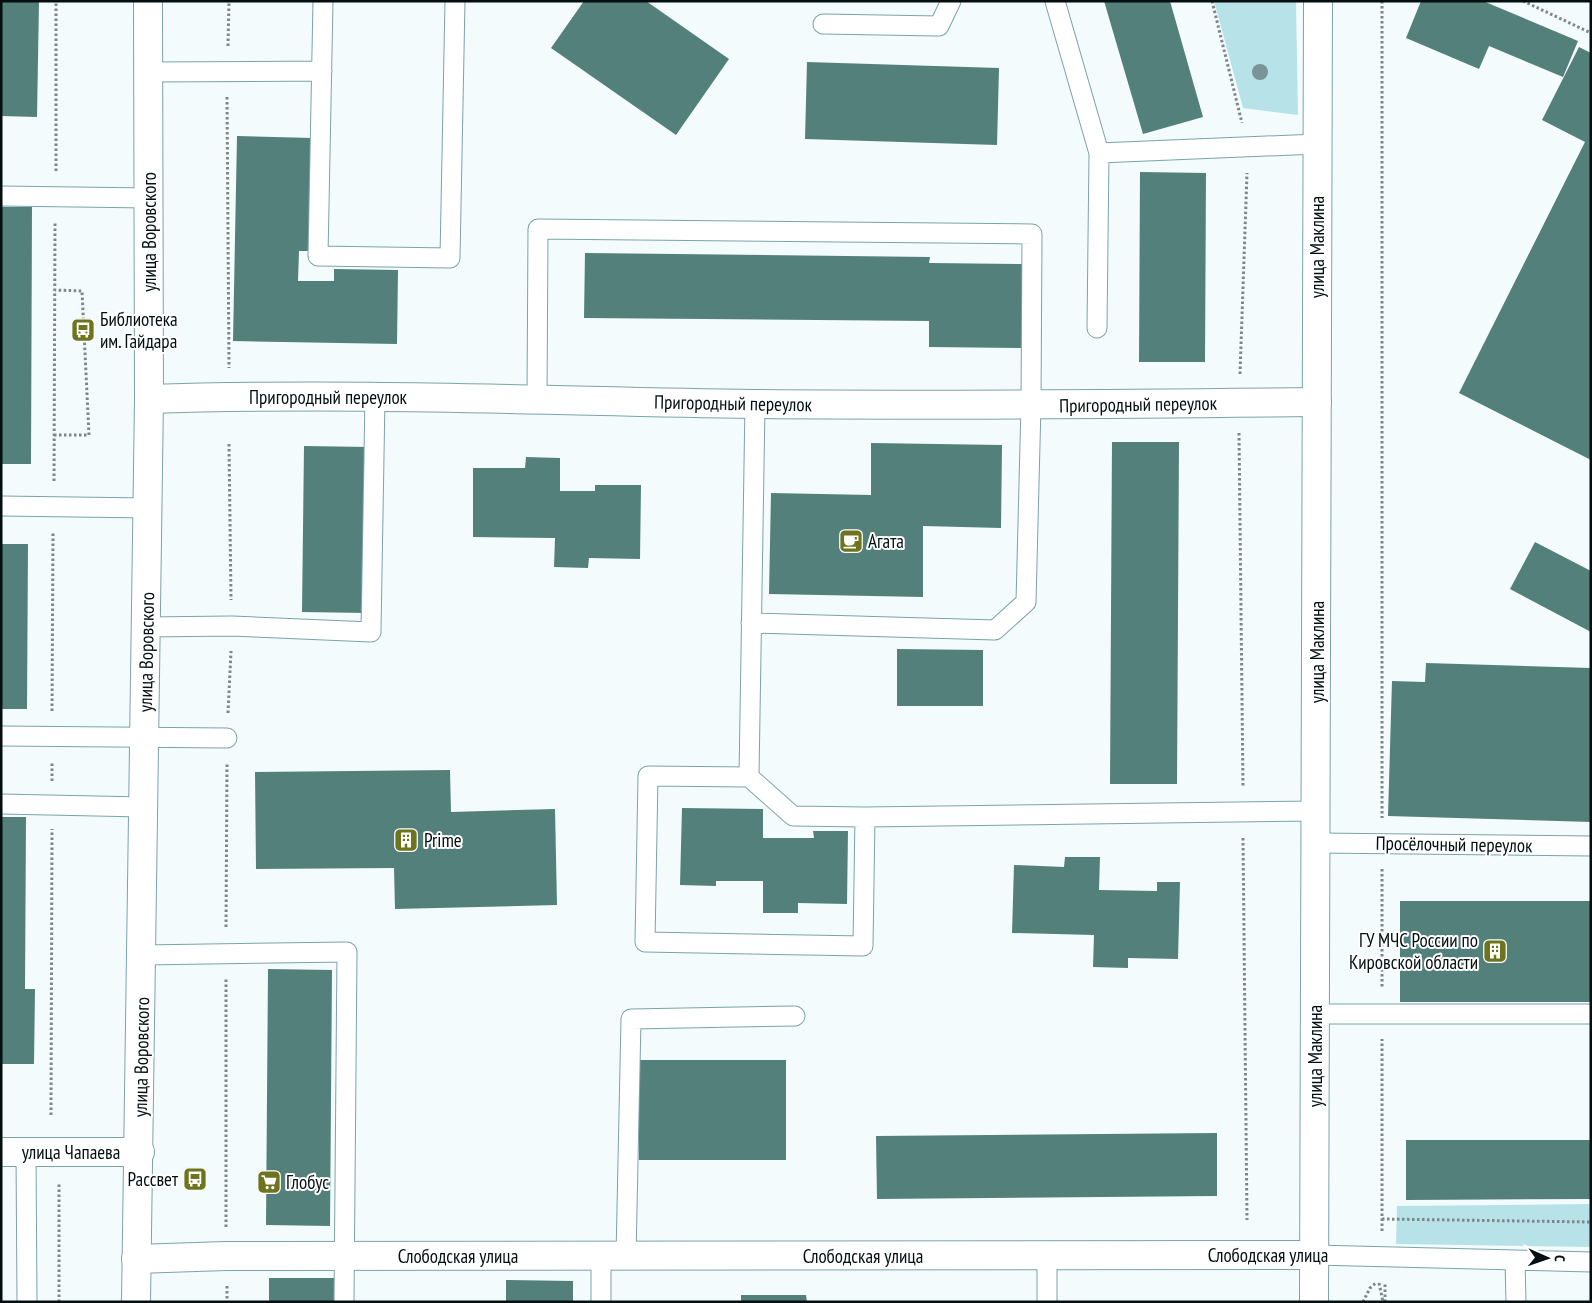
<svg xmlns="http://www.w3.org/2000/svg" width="1592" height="1303" font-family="'PT Sans Narrow',sans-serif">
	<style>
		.green { fill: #b7e3e8 }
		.building { fill: #53807b }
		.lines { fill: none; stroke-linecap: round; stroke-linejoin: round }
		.service-casing { stroke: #7ba3a8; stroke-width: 21 }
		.minor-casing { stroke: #7ba3a8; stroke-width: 30 }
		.tertiary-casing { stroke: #7ba3a8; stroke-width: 30 }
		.secondary-casing { stroke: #7ba3a8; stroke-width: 30 }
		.path { stroke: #7d8788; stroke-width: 3; stroke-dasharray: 2.5 2.5; stroke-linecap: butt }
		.service { stroke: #fff; stroke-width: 19 }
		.minor { stroke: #fff; stroke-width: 28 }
		.tertiary { stroke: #fff; stroke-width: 28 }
		.secondary { stroke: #fff; stroke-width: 28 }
		.tree { fill: #789497 }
		.labels { text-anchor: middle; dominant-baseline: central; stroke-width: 4; stroke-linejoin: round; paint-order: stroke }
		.street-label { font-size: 19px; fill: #020e10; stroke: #fff }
		.poi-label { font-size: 19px; fill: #020e10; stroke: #fff; text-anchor: start }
	</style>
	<rect width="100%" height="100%" fill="#f3fbfc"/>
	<path class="green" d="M 1214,1 L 1296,1 L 1298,115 L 1243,108 Z
		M 1591,1204 L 1591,1247 L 1396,1244 L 1397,1206 Z"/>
	<path class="building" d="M 1,1 L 39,1 L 37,117 L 1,116 Z
		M 584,1 L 646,1 L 729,59 L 676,135 L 551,48 Z
		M 1104,1 L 1170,1 L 1203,117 L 1143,134 Z
		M 1421,1 L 1483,1 L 1578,41 L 1563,77 L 1489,46 L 1479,69 L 1406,38 Z
		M 1579,47 L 1591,53 L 1591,460 L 1459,393 L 1585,142 L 1542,120 Z
		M 807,62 L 999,68 L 997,145 L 805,139 Z
		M 237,136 L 313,138 L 311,251 L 299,251 L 298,281 L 334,281 L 334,269 L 398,270 L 397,344 L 233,341 Z
		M 1140,172 L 1206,173 L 1205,362 L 1139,362 Z
		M 1,207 L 32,207 L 31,464 L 1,464 Z
		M 585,253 L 930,257 L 929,263 L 1028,264 L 1027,348 L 929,347 L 929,321 L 584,318 Z
		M 1112,442 L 1179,442 L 1177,784 L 1110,784 Z
		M 871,443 L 1002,445 L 1001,528 L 923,526 L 923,597 L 769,594 L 771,493 L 871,495 Z
		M 304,446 L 369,447 L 367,613 L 302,612 Z
		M 526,457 L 560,458 L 560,491 L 595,491 L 595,485 L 641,485 L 640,559 L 589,558 L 588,568 L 554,567 L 555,538 L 473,537 L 473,468 L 525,468 Z
		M 1535,542 L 1591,571 L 1591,632 L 1510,589 Z
		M 1,544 L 28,544 L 27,709 L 1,709 Z
		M 897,649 L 983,650 L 983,706 L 897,706 Z
		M 1426,663 L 1591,668 L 1591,822 L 1388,816 L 1392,681 L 1425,682 Z
		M 450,770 L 451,812 L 555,809 L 557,905 L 395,909 L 394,868 L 256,869 L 255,772 Z
		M 682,808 L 763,809 L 763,838 L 814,838 L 813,831 L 848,831 L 847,904 L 798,903 L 798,913 L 763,913 L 763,881 L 716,881 L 716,886 L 680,885 Z
		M 1,817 L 26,817 L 25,989 L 35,989 L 34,1064 L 1,1064 Z
		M 1065,857 L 1100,857 L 1099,890 L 1157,891 L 1157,882 L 1180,882 L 1178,959 L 1128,958 L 1128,968 L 1093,967 L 1094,935 L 1012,933 L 1014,865 L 1064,867 Z
		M 1400,901 L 1591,901 L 1591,1002 L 1400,1002 Z
		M 268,969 L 332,970 L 330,1226 L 266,1225 Z
		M 639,1060 L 786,1060 L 786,1160 L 639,1160 Z
		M 1217,1133 L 1217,1196 L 877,1199 L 876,1136 Z
		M 1406,1140 L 1591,1140 L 1591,1199 L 1406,1200 Z
		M 269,1278 L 337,1278 L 336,1302 L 269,1302 Z
		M 506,1280 L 573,1281 L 573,1302 L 506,1302 Z
		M 741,1295 L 806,1295 L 807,1302 L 741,1302 Z"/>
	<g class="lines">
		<g class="service-casing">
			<path id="service" d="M 323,1 L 318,256 L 450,258 L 455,1
				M 1055,1 L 1099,153 L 1317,144
				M 823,24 L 939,26 L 951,1
				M 148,72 L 322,71
				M 1,196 L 149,198
				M 1097,328 L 1099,153
				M 537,399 L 538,229 L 1032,234 L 1031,405 L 1026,602 L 995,630 L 751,623
				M 1,506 L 148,508
				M 146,627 L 232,626 L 371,632 L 375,397
				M 1,736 L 227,738
				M 749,777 L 793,816 L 865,817 L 863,946 L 645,942 L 648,776 L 749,777 L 755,404
				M 1,804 L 143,807
				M 865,817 L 1317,811
				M 1317,843 L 1591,846
				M 143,955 L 347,952 L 344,1302
				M 1315,1014 L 1591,1014
				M 26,1152 L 27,1302
				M 1314,1255 L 1591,1262
				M 626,1256 L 631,1019 L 795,1016
				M 1047,1256 L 1047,1302
				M 1515,1260 L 1516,1302
				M 601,1302 L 601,1256"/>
		</g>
		<g class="minor-casing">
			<path id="minor" d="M 149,399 C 350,392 552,401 753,404 C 941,406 1129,404 1317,402
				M 1,1152 L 140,1152
				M 136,1259 L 226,1256 L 1314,1255"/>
		</g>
		<g class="tertiary-casing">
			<path id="tertiary" d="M 1314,1302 L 1318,1"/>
		</g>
		<g class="secondary-casing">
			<path id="secondary" d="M 136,1302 L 149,399 L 148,1"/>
		</g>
		<path class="path" d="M 1212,1 L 1242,123
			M 1382,1 L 1382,818
			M 1523,1 L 1591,33
			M 228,46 L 229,1
			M 227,97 L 229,368
			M 56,171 L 56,1
			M 1240,374 L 1247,173
			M 1239,433 L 1243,787
			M 54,435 L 89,435 L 82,291 L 55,290
			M 229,444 L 231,600
			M 54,481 L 55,222
			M 52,711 L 53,532
			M 228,713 L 231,651
			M 52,781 L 52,762
			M 1243,838 L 1247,1220
			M 1382,869 L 1382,988
			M 226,927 L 227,764
			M 51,1115 L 52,829
			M 1382,1219 L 1591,1222
			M 226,1227 L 226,979
			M 1382,1231 L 1382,1039
			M 1379,1283 L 1383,1302
			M 227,1286 L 227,1302
			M 59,1302 L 59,1182
			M 1363,1302 L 1370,1288 L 1377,1282
			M 1385,1302 L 1385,1282"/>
		<use href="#service" class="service"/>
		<use href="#minor" class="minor"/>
		<use href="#tertiary" class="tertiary"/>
		<use href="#secondary" class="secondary"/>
	</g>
	<circle class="tree" cx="1260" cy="72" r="8"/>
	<defs>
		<g id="bus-square" transform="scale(1.25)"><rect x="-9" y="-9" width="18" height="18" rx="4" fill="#6d741d" stroke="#fff"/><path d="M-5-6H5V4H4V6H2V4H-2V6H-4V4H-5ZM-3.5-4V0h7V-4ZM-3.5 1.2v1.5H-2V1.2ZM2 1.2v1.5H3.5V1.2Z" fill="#fff"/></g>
		<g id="cafe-square" transform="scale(1.25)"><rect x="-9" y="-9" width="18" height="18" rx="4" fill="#6d741d" stroke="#fff"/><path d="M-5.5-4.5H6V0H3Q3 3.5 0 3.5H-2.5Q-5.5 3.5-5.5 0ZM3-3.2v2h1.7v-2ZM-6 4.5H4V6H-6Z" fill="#fff"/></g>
		<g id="building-square" transform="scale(1.25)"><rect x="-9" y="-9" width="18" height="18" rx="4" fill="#6d741d" stroke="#fff"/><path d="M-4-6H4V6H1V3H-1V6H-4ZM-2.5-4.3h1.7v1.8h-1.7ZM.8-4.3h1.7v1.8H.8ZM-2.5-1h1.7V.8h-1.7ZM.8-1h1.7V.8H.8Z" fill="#fff"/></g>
		<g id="supermarket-square" transform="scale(1.25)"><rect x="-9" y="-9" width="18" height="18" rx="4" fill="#6d741d" stroke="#fff"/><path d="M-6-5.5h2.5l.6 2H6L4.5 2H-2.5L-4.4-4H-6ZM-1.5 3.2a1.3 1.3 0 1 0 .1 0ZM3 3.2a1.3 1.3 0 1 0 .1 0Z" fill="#fff"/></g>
	</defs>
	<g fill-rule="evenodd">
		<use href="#bus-square" x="83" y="330"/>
		<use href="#cafe-square" x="851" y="541"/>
		<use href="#building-square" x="406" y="840"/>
		<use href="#building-square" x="1495" y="951"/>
		<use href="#bus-square" x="195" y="1179"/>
		<use href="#supermarket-square" x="269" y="1182"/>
	</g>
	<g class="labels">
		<g class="street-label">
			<text transform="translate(149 232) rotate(-90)">улица Воровского</text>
			<text transform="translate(1317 247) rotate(-90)">улица Маклина</text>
			<text x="328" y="397">Пригородный переулок</text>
			<text transform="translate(733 403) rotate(1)">Пригородный переулок</text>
			<text transform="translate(1138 404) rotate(-1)">Пригородный переулок</text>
			<text transform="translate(146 652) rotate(-89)">улица Воровского</text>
			<text transform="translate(1317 652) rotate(-90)">улица Маклина</text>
			<text transform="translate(1454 844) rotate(1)">Просёлочный переулок</text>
			<text transform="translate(1315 1056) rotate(-90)">улица Маклина</text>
			<text transform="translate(141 1057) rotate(-89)">улица Воровского</text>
			<text x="71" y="1152">улица Чапаева</text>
			<text x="1268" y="1255">Слободская улица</text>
			<text x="458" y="1256">Слободская улица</text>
			<text x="863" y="1256">Слободская улица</text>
		</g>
		<g class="poi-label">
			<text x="100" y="319">Библиотека<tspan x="100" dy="22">им. Гайдара</tspan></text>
			<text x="868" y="541">Агата</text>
			<text x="424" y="840">Prime</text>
			<text x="1478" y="940" text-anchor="end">ГУ МЧС России по<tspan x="1478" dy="22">Кировской области</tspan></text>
			<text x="178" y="1179" text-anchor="end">Рассвет</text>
			<text x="286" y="1182">Глобус</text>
		</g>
	</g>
	<rect width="1592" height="1303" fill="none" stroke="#020e10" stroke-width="5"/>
	<g transform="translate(1547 1258) rotate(92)" stroke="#ffffff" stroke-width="4" paint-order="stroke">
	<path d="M0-4L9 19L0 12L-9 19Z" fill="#020e10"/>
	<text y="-8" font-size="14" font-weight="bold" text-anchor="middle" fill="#020e10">С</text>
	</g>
</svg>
